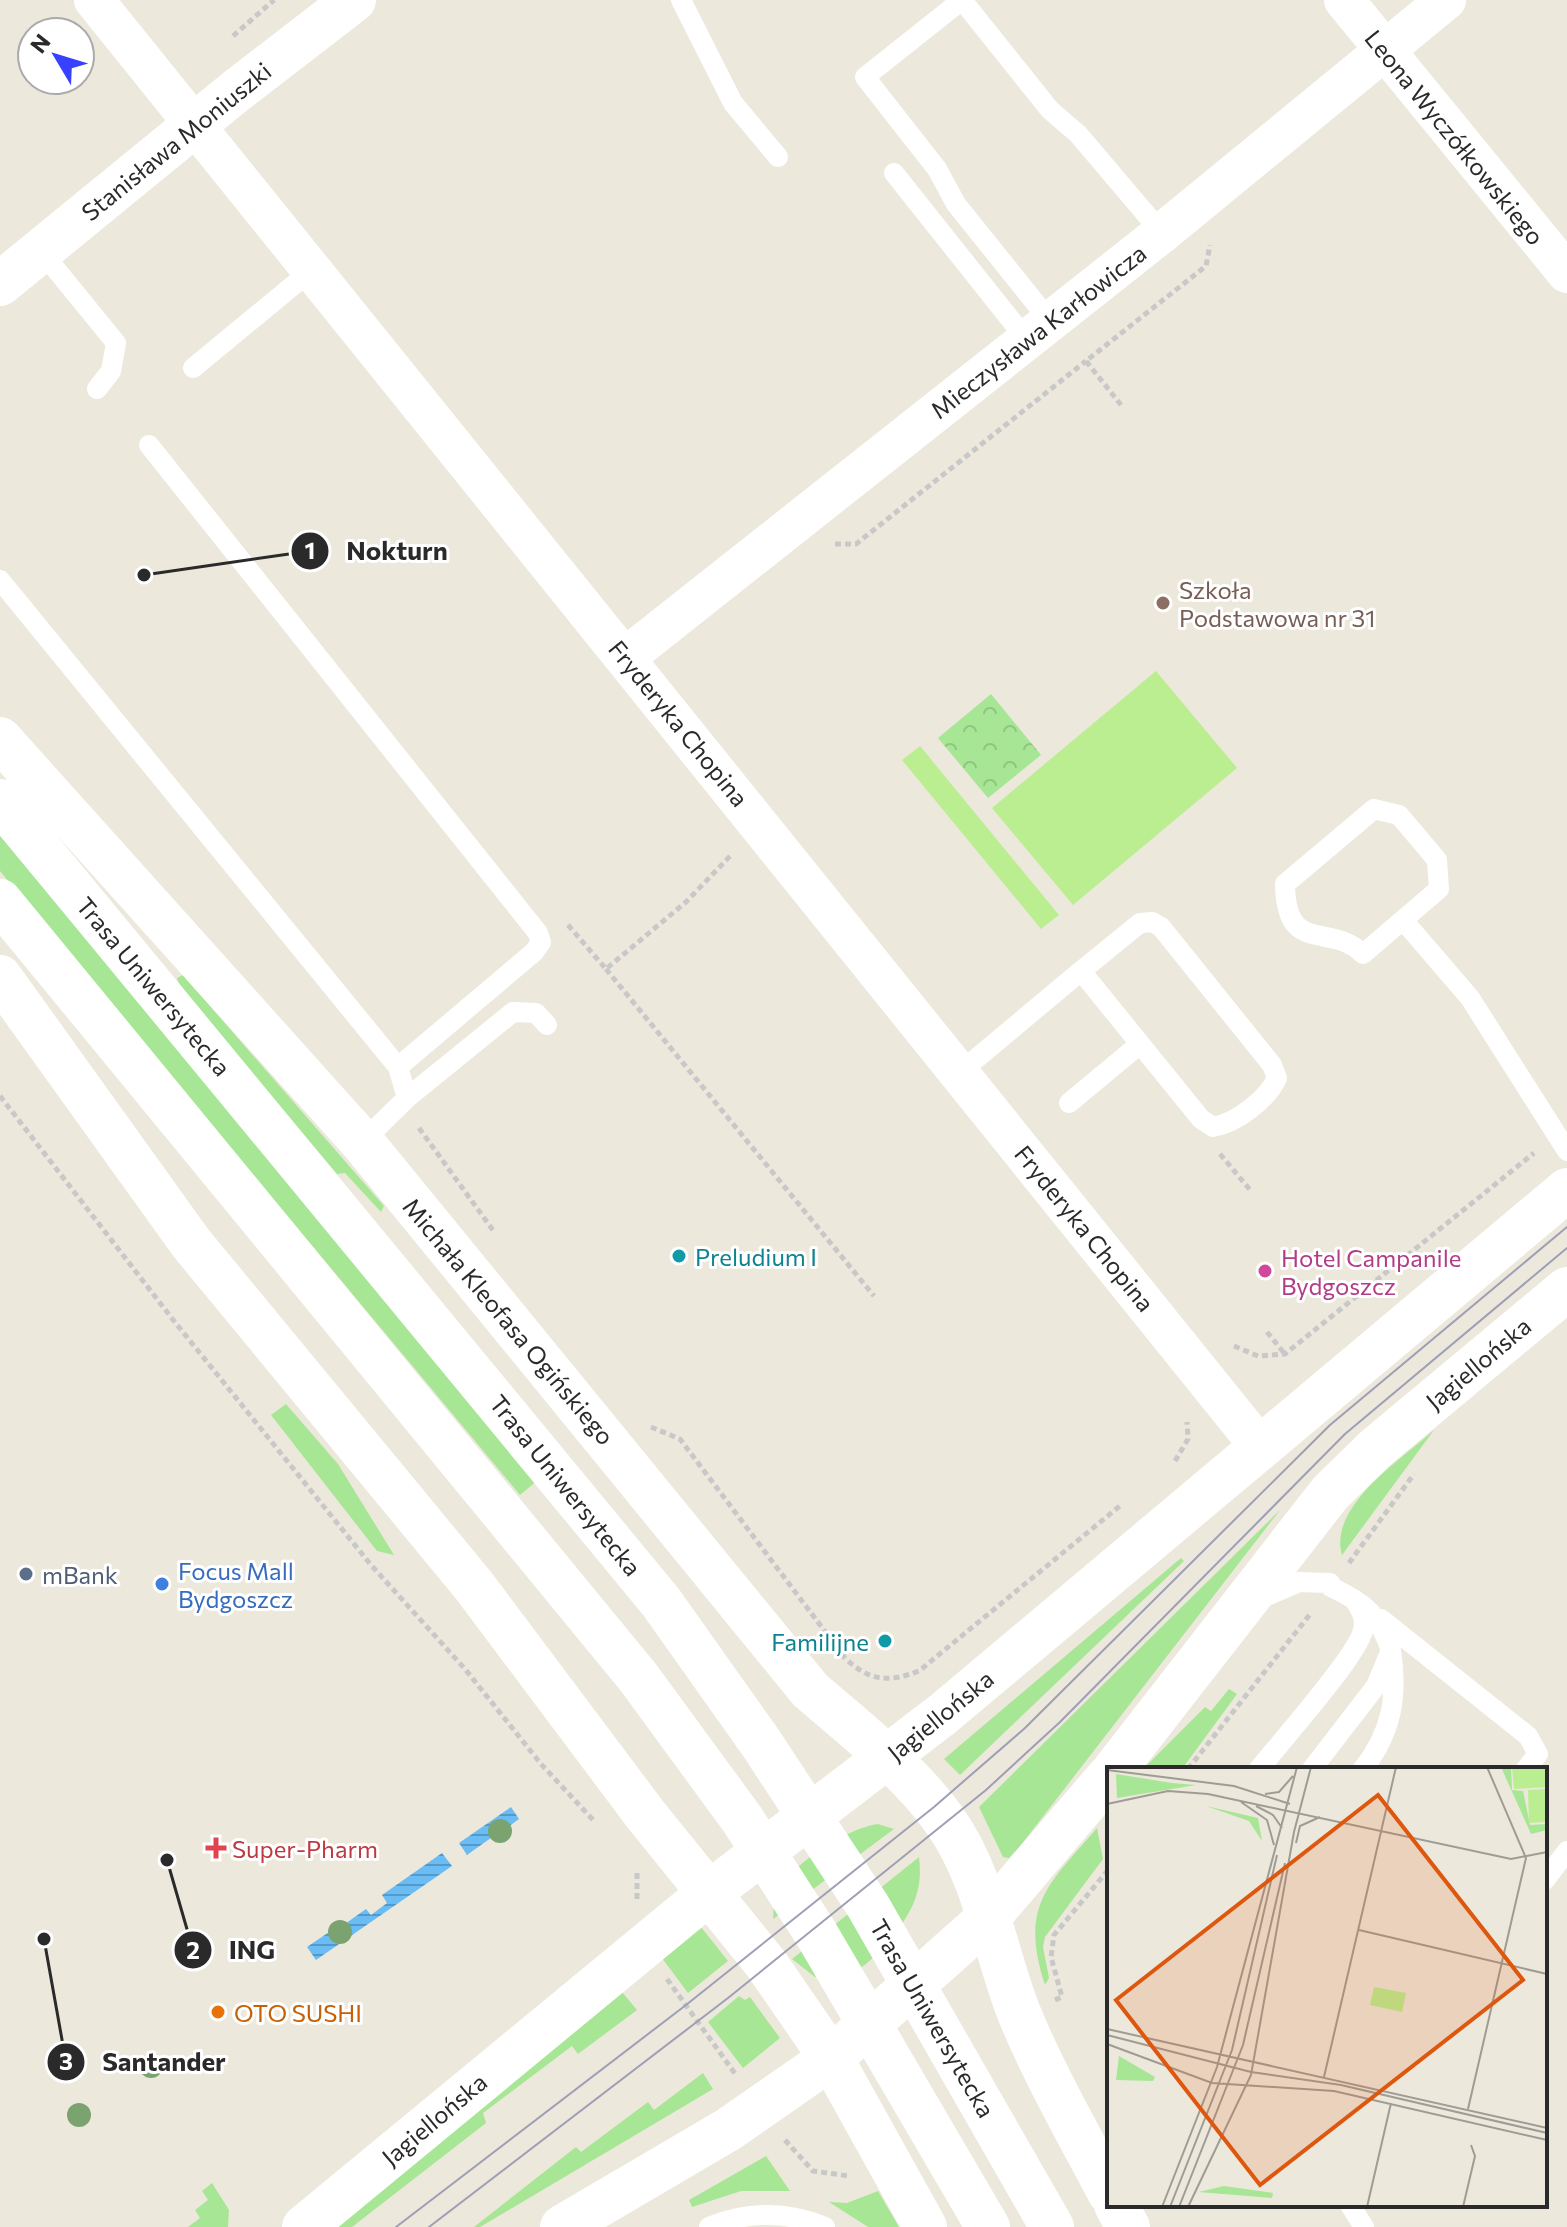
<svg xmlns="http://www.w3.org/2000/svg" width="1567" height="2227" font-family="Commissioner,sans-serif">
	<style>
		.grass { fill: #a6e695 }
		.park { fill: url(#park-crowns) }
		.pitch { fill: #baee91 }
		.water { fill: url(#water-rules) }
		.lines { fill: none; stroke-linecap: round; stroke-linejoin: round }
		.path { stroke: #c8c8c8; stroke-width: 5; stroke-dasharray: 6 4; stroke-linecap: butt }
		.lane { stroke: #fff; stroke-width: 20 }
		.street { stroke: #fff; stroke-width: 40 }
		.secondary { stroke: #fff; stroke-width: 44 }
		.tram { stroke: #9e9eb6; stroke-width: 2 }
		.tree { fill: #7aa36f }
		.education-dot { fill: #8d6e63; stroke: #fff; stroke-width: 3 }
		.culture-dot { fill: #0f9aa8; stroke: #fff; stroke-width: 3 }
		.hotel-dot { fill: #d1479c; stroke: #fff; stroke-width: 3 }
		.service-dot { fill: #5c6f8a; stroke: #fff; stroke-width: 3 }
		.shop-dot { fill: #3f7fe0; stroke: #fff; stroke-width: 3 }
		.health-dot { fill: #e0444e; stroke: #fff; stroke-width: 3 }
		.food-dot { fill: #e8710a; stroke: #fff; stroke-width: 3 }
		.labels { text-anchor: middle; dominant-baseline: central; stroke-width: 6; stroke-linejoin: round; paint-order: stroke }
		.street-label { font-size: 24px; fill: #2a2a2a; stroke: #fff }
		.education-label { font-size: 24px; fill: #785e54; stroke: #fff; text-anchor: start }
		.culture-label { font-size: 24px; fill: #0d838f; stroke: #fff; text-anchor: start }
		.hotel-label { font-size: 24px; fill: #b23c85; stroke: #fff; text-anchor: start }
		.shop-label { font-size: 24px; fill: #366cbe; stroke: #fff; text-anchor: start }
		.service-label { font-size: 24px; fill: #4e5e75; stroke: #fff; text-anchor: start }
		.health-label { font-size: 24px; fill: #be3a42; stroke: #fff; text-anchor: start }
		.food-label { font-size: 24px; fill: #c56008; stroke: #fff; text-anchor: start }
		.inset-road { fill: none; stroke: #9f9c95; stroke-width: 2 }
		.view { fill: #de570e; fill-opacity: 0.15; stroke: #de570e; stroke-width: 4 }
		.inset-edge { fill: none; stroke: #2a2a2a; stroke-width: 4 }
		.leader { fill: none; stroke: #2a2a2a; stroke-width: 3 }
		.callout-dot { fill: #2a2a2a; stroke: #fff; stroke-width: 3 }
		.mark-label { font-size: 24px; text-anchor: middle; font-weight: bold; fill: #fff }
		.callout-label { font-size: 26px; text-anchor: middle; font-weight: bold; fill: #2a2a2a; stroke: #fff; stroke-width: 6; stroke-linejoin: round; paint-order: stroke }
	</style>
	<defs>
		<pattern id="park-crowns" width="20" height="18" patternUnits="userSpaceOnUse" patternTransform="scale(2)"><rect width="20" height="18" fill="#a6e695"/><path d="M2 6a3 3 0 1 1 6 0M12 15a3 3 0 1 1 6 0" fill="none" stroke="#8fc581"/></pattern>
		<pattern id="water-rules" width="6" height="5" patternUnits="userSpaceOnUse" patternTransform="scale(2)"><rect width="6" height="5" fill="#69bcf4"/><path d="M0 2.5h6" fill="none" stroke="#5799c6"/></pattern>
	</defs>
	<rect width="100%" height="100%" fill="#ede8dc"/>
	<path class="grass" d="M 0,836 L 538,1480 L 520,1495 L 0,871 Z
		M 183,975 L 384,1206 L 381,1212 L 345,1173 L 337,1174 L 180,987 L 177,978 Z
		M 286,1404 L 338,1464 L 394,1555 L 377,1551 L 271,1415 Z
		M 1434,1430 L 1342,1555 C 1328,1506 1401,1460 1434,1430 Z
		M 1280,1510 L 1021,1845 L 1009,1858 L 1003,1857 L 979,1807 Z
		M 1181,1558 L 1184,1561 L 960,1775 L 944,1759 Z
		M 1229,1689 L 1237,1694 L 1182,1769 L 1143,1769 L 1205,1707 L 1211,1711 Z
		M 878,1824 L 894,1829 L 773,1919 C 774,1912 773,1900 776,1894 C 791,1864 847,1828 878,1824 Z
		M 1097,1828 L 1103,1859 L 1045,1937 L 1043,1947 L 1049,1978 L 1045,1985 C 1019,1905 1048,1885 1097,1828 Z
		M 919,1857 C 924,1896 908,1919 883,1947 C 875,1956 864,1968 853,1971 C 841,1975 827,1975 815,1977 L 792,1959 Z
		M 701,1927 L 728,1961 L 688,1993 L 662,1958 Z
		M 622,1992 L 637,2010 L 578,2054 L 572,2046 L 483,2113 L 486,2123 L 352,2227 L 336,2227 Z
		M 739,1996 L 745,2000 L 750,1997 L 780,2038 L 743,2068 L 708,2022 Z
		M 703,2073 L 713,2089 L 480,2227 L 474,2227 L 576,2147 L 581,2152 L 648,2102 L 654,2110 Z
		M 766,2156 L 790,2191 L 741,2191 L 692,2207 L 689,2200 Z
		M 212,2183 L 229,2210 L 228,2227 L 188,2227 L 200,2218 L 195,2210 L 208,2200 L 202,2191 Z
		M 878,2191 L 899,2227 L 868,2227 L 829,2202 L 847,2203 Z"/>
	<path class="park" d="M 991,694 L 1041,755 L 988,798 L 938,738 Z"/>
	<path class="pitch" d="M 1156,671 L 1237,768 L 1073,905 L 992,808 Z
		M 920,746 L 1059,915 L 1041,929 L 902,760 Z"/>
	<path class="water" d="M 511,1807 L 519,1819 L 504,1830 L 499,1823 L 491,1829 L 495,1835 L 467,1855 L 459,1843 Z
		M 442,1853 L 452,1866 L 316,1960 L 307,1947 L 332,1930 L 338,1939 L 347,1933 L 342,1926 L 366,1909 L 371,1915 L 387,1903 L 382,1895 Z"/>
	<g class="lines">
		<path class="path" d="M 233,36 L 274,0
			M 1121,405 L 1086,361 L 1206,266 L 1210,245
			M 835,544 L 856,544 L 1086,361
			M 568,925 L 606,969 L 686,902 L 732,854
			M 606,969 L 874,1296
			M 0,1096 L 174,1321 L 371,1565 L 465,1669 L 541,1764 L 595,1822
			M 419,1128 L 495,1233
			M 1220,1154 L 1251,1191
			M 1267,1332 L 1284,1353
			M 1234,1346 L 1258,1356 L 1285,1354 L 1534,1153
			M 651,1427 L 680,1439 L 845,1658 C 869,1681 888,1683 919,1671 L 1121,1505
			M 1175,1461 L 1188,1439 L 1187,1422
			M 1349,1563 L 1414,1474
			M 1188,1769 L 1311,1613
			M 637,1873 L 637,1899
			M 667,1979 L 736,2075
			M 1055,2000 L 1062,1997 L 1051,1957 L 1054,1935 L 1109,1869
			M 785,2140 L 813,2171 L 849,2176"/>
		<path class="lane" d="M 681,0 L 733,103 L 778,157
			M 894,173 L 1026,339
			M 41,251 L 116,343 L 111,371 L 97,389
			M 1050,321 L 956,204 L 937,169 L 865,77 L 962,0 L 1050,110 L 1078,134 L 1162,233
			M 193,368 L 313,269
			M 149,445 L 538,933 L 541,942 L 534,952 L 398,1067
			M 0,580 L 398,1067 L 407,1098
			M 1374,809 L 1399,815 L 1437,860 L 1439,889 L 1363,954 C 1330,921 1286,957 1285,884 Z
			M 1403,920 L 1470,998 L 1567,1151
			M 959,1073 L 1081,971 L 1201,1119 L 1213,1127 C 1236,1123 1267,1100 1277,1078 L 1272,1065 L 1161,927 L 1152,922 L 1140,923 L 1081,971
			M 1069,1103 L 1140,1044
			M 362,1142 L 407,1098 L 513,1012 L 536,1013 L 547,1025
			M 1262,1598 L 1299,1582 L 1330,1583 L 1331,1587 C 1365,1603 1378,1614 1391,1650 L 1376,1686 L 1312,1769
			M 1381,1619 L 1528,1736 L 1538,1754 L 1526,1769
			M 1259,1769 C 1279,1744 1359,1654 1363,1630 C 1366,1619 1361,1610 1355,1601
			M 1363,1769 C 1392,1732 1398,1696 1391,1650
			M 1545,1880 L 1567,1851
			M 1350,2205 L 1364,2227
			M 709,2227 C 746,2211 788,2211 825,2227"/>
		<path class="street" d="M 94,0 L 1261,1448
			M 1344,0 L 1567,273
			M 626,657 L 1162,233 L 1446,0"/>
		<path class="secondary" d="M 0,284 L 236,91 L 354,0
			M 0,739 L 362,1142 L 810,1690 C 857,1731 909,1770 945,1821 C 985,1877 994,1949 1019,2013 C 1044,2074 1078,2133 1109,2192
			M 0,801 L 661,1602 L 761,1743 L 868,1906 L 1052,2227
			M 0,901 L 638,1677 L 742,1819 L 817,1935 L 988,2227
			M 0,977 L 191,1243 L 474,1586 L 645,1814 L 767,1965 L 831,2058 L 925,2227
			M 1115,1769 L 1330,1493 L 1375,1449 L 1567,1289
			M 1116,2205 L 1128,2227
			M 304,2227 L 709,1893 L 943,1714 L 1567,1190
			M 562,2227 L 729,2129 L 831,2058 L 987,1919 L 1109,1776"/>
		<path class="tram" d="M 396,2227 L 686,2005 L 934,1807 L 1025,1728 L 1330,1425 L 1567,1227
			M 429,2227 L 728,1998 L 986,1790 L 1060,1722 L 1345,1434 L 1567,1248"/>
	</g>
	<g class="tree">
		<circle cx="500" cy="1831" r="12"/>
		<circle cx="340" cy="1932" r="12"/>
		<circle cx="151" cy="2066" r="12"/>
		<circle cx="79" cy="2115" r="12"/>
	</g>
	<circle class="education-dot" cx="1163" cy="603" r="8"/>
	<g class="culture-dot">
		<circle cx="679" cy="1256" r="8"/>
		<circle cx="885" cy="1641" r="8"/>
	</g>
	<circle class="hotel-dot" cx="1265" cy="1271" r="8"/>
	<circle class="service-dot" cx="26" cy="1574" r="8"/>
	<circle class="shop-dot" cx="162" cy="1584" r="8"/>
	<path class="health-dot" d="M212 1836h8v8h8v8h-8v8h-8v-8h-8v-8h8z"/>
	<circle class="food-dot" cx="218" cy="2012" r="8"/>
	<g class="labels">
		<g class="street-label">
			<text transform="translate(1455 137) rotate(51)">Leona Wyczółkowskiego</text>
			<text transform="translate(176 141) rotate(-39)">Stanisława Moniuszki</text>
			<text transform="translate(1038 331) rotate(-38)">Mieczysława Karłowicza</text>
			<text transform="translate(679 723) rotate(51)">Fryderyka Chopina</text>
			<text transform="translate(154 986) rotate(50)">Trasa Uniwersytecka</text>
			<text transform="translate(1085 1228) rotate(51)">Fryderyka Chopina</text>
			<text transform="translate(509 1321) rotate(50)">Michała Kleofasa Ogińskiego</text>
			<text transform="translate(1478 1363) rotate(-40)">Jagiellońska</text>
			<text transform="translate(566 1485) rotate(51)">Trasa Uniwersytecka</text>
			<text transform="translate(940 1715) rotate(-39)">Jagiellońska</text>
			<text transform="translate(933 2018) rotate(60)">Trasa Uniwersytecka</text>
			<text transform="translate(434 2119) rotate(-40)">Jagiellońska</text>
		</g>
		<g class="education-label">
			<text x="1179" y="589">Szkoła<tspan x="1179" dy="28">Podstawowa nr 31</tspan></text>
		</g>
		<g class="culture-label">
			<text x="695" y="1256">Preludium I</text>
			<text x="869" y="1641" text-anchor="end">Familijne</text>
		</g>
		<g class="hotel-label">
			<text x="1281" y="1257">Hotel Campanile<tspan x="1281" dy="28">Bydgoszcz</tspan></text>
		</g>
		<g class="shop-label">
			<text x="178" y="1570">Focus Mall<tspan x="178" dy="28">Bydgoszcz</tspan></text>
		</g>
		<g class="service-label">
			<text x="42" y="1574">mBank</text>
		</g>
		<g class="health-label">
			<text x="232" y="1848">Super-Pharm</text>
		</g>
		<g class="food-label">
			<text x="234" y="2012">OTO SUSHI</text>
		</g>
	</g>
	<g transform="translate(1107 1767)">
		<rect width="440" height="440" fill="#ede8dc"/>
		<path d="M 9,7 L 65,16 L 89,18 L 10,31 ZM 99,39 L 151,51 L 155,74 L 142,54 ZM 12,289 L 48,310 L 46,314 L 9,313 ZM 117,419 L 166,426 L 165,431 L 92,425 Z" fill="#a6e695"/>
		<path d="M 394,0 L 404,0 L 405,23 L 416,24 L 423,58 L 440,57 L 440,63 L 424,67 Z" fill="#a6e695"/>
		<path d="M 405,0 L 440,0 L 440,20 L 407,22 ZM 440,22 L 439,55 L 422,56 L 421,23 ZM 267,220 L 299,226 L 295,245 L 263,238 Z" fill="#baee91"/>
		<path class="inset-road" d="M 0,3 L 127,19 L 183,37M 158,27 L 172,25 L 186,9M 134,35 L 160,53 L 167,78M 0,37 L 61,24 L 101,27 L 404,92 L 440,85M 149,39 L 166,48 L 175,61M 189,76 L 193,59 L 213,50M 252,163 L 440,207M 0,262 L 440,361M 0,268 L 144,305 L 234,318 L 440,366M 0,277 L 105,316 L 227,324 L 440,373M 217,310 L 289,0M 361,342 L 419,91 L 380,0M 55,440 L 110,300 L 190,0M 63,440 L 125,283 L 170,88M 72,440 L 136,278 L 178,96M 81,440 L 144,308 L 187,65 L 204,0M 260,440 L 284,336M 356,440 L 368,389 L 364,378"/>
		<path class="view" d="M 271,28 L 416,213 L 153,418 L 9,233 Z"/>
		<rect width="440" height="440" class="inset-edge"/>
	</g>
	<path class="leader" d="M144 575L310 551M167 1860L193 1950M44 1939L66 2062"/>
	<g class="callout-dot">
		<circle cx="144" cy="575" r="8"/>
		<circle cx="167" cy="1860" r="8"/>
		<circle cx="44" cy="1939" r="8"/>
		<circle cx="310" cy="551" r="20"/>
		<circle cx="193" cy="1950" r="20"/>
		<circle cx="66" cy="2062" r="20"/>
	</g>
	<g class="mark-label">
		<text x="310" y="559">1</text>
		<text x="193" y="1959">2</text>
		<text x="66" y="2070">3</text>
	</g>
	<g class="callout-label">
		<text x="397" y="560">Nokturn</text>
		<text x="252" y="1959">ING</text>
		<text x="164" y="2071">Santander</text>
	</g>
	<g transform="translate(56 56) rotate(308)"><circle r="38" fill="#ffffff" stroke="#aaaaaa" stroke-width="2"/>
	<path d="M0-6L14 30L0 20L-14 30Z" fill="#3741ff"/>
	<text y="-12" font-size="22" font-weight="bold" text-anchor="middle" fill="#2a2a2a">N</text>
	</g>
</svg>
